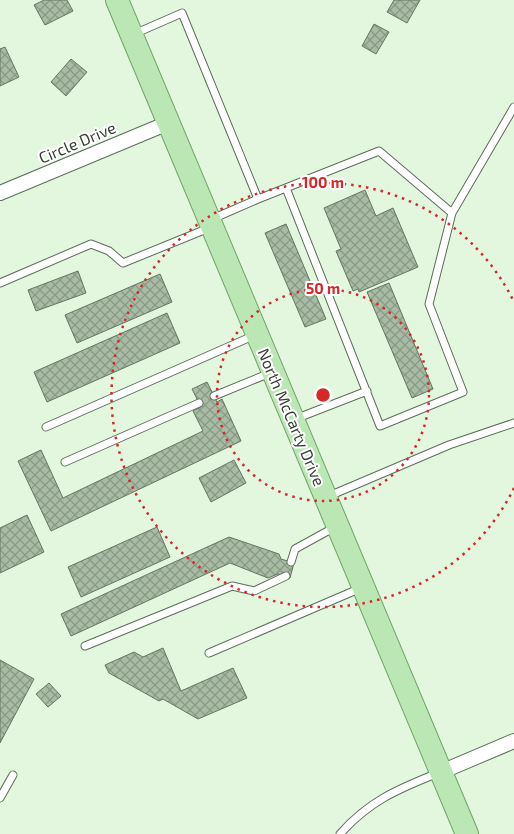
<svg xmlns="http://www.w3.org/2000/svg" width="514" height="834" font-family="'Exo 2',sans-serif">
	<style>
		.building { fill: url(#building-cross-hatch); stroke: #647661 }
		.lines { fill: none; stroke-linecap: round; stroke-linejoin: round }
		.service-casing { stroke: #5c6e59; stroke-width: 9 }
		.minor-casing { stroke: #5c6e59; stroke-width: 16 }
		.primary-casing { stroke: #70a267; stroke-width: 24 }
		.service { stroke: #fff; stroke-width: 7 }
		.minor { stroke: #fff; stroke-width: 14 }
		.primary { stroke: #bbe7b4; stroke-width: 22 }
		.ring { fill: none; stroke: #d62828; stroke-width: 2.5; stroke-dasharray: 2.5 5 }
		.labels { text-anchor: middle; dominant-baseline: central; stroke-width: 4; stroke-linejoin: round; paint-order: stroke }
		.street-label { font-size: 16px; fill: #373f35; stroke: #fff }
		.centre { fill: #d62828; stroke: #fff; stroke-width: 2.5 }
		.ring-label { font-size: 15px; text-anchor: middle; font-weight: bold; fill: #d62828; stroke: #fff; stroke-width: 4; stroke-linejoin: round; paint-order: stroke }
	</style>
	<defs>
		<pattern id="building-cross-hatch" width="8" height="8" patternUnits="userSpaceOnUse" patternTransform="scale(1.25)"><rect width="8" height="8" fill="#a8bba4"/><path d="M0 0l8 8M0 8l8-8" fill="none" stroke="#8a9986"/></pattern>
	</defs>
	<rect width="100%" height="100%" fill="#e3f7df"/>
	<path class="building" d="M 44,0 L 67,0 L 73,11 L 45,25 L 34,5 Z
		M 394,0 L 420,0 L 407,23 L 387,12 Z
		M 374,24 L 389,32 L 376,54 L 362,46 Z
		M 5,47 L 19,77 L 0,86 L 0,49 Z
		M 71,59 L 87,72 L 66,96 L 51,82 Z
		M 365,190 L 376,216 L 393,208 L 418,267 L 359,292 L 358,289 L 353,291 L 336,251 L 341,249 L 324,208 Z
		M 286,224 L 326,319 L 305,327 L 265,233 Z
		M 78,271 L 86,293 L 36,311 L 28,290 Z
		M 160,274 L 172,302 L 77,343 L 65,315 Z
		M 389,283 L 433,389 L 412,398 L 367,292 Z
		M 167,313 L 180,343 L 47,402 L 34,372 Z
		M 207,382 L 217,402 L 222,399 L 241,441 L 51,531 L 18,461 L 41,450 L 63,498 L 203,431 L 193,411 L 201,407 L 192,389 Z
		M 234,460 L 246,483 L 211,502 L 199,478 Z
		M 27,515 L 44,552 L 0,573 L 0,528 Z
		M 157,527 L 170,557 L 81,597 L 68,567 Z
		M 229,537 L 279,554 L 281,559 L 294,563 L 290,578 L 278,574 L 268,578 L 230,563 L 71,636 L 61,614 Z
		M 163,648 L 181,691 L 233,668 L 247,698 L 198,719 L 163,699 L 159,701 L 109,673 L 105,665 L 134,652 L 143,657 Z
		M 0,660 L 34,679 L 0,743 Z
		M 49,683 L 61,696 L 48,707 L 36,694 Z"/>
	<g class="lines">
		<g class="service-casing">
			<path id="service" d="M 134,34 L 182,13 L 258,199 L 212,219
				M 286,188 L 380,426 L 463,392 L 429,304 L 452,213
				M 258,199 L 379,151 L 452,213 L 514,107
				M 0,283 L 91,244 L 109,251 L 123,263 L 209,228
				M 214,396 L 270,373
				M 295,419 L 367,391
				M 46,427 L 255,335
				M 65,462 L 199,403
				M 329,496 L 449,445 L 514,423
				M 291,562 L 295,549 L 335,527
				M 85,646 L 232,586 L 254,591 L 286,576
				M 209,653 L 361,588
				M 0,798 L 13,775
				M 340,834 C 369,801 398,789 438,773"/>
		</g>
		<g class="minor-casing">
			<path id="minor" d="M 0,193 L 168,123
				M 441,772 L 514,741"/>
		</g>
		<g class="primary-casing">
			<path id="primary" d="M 117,0 L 467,834"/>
		</g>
		<use href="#service" class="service"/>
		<use href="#minor" class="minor"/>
		<use href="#primary" class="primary"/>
	</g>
	<g class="ring">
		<circle cx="323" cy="395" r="106"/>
		<path d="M514 488A212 212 0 1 1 514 302"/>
	</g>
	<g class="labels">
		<g class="street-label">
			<text transform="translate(77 142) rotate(-23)">Circle Drive</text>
			<text transform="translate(292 417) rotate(67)">North McCarty Drive</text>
		</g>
	</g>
	<circle cx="323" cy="395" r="8" class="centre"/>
	<g class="ring-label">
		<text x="323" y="188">100 m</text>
		<text x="323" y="294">50 m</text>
	</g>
</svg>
